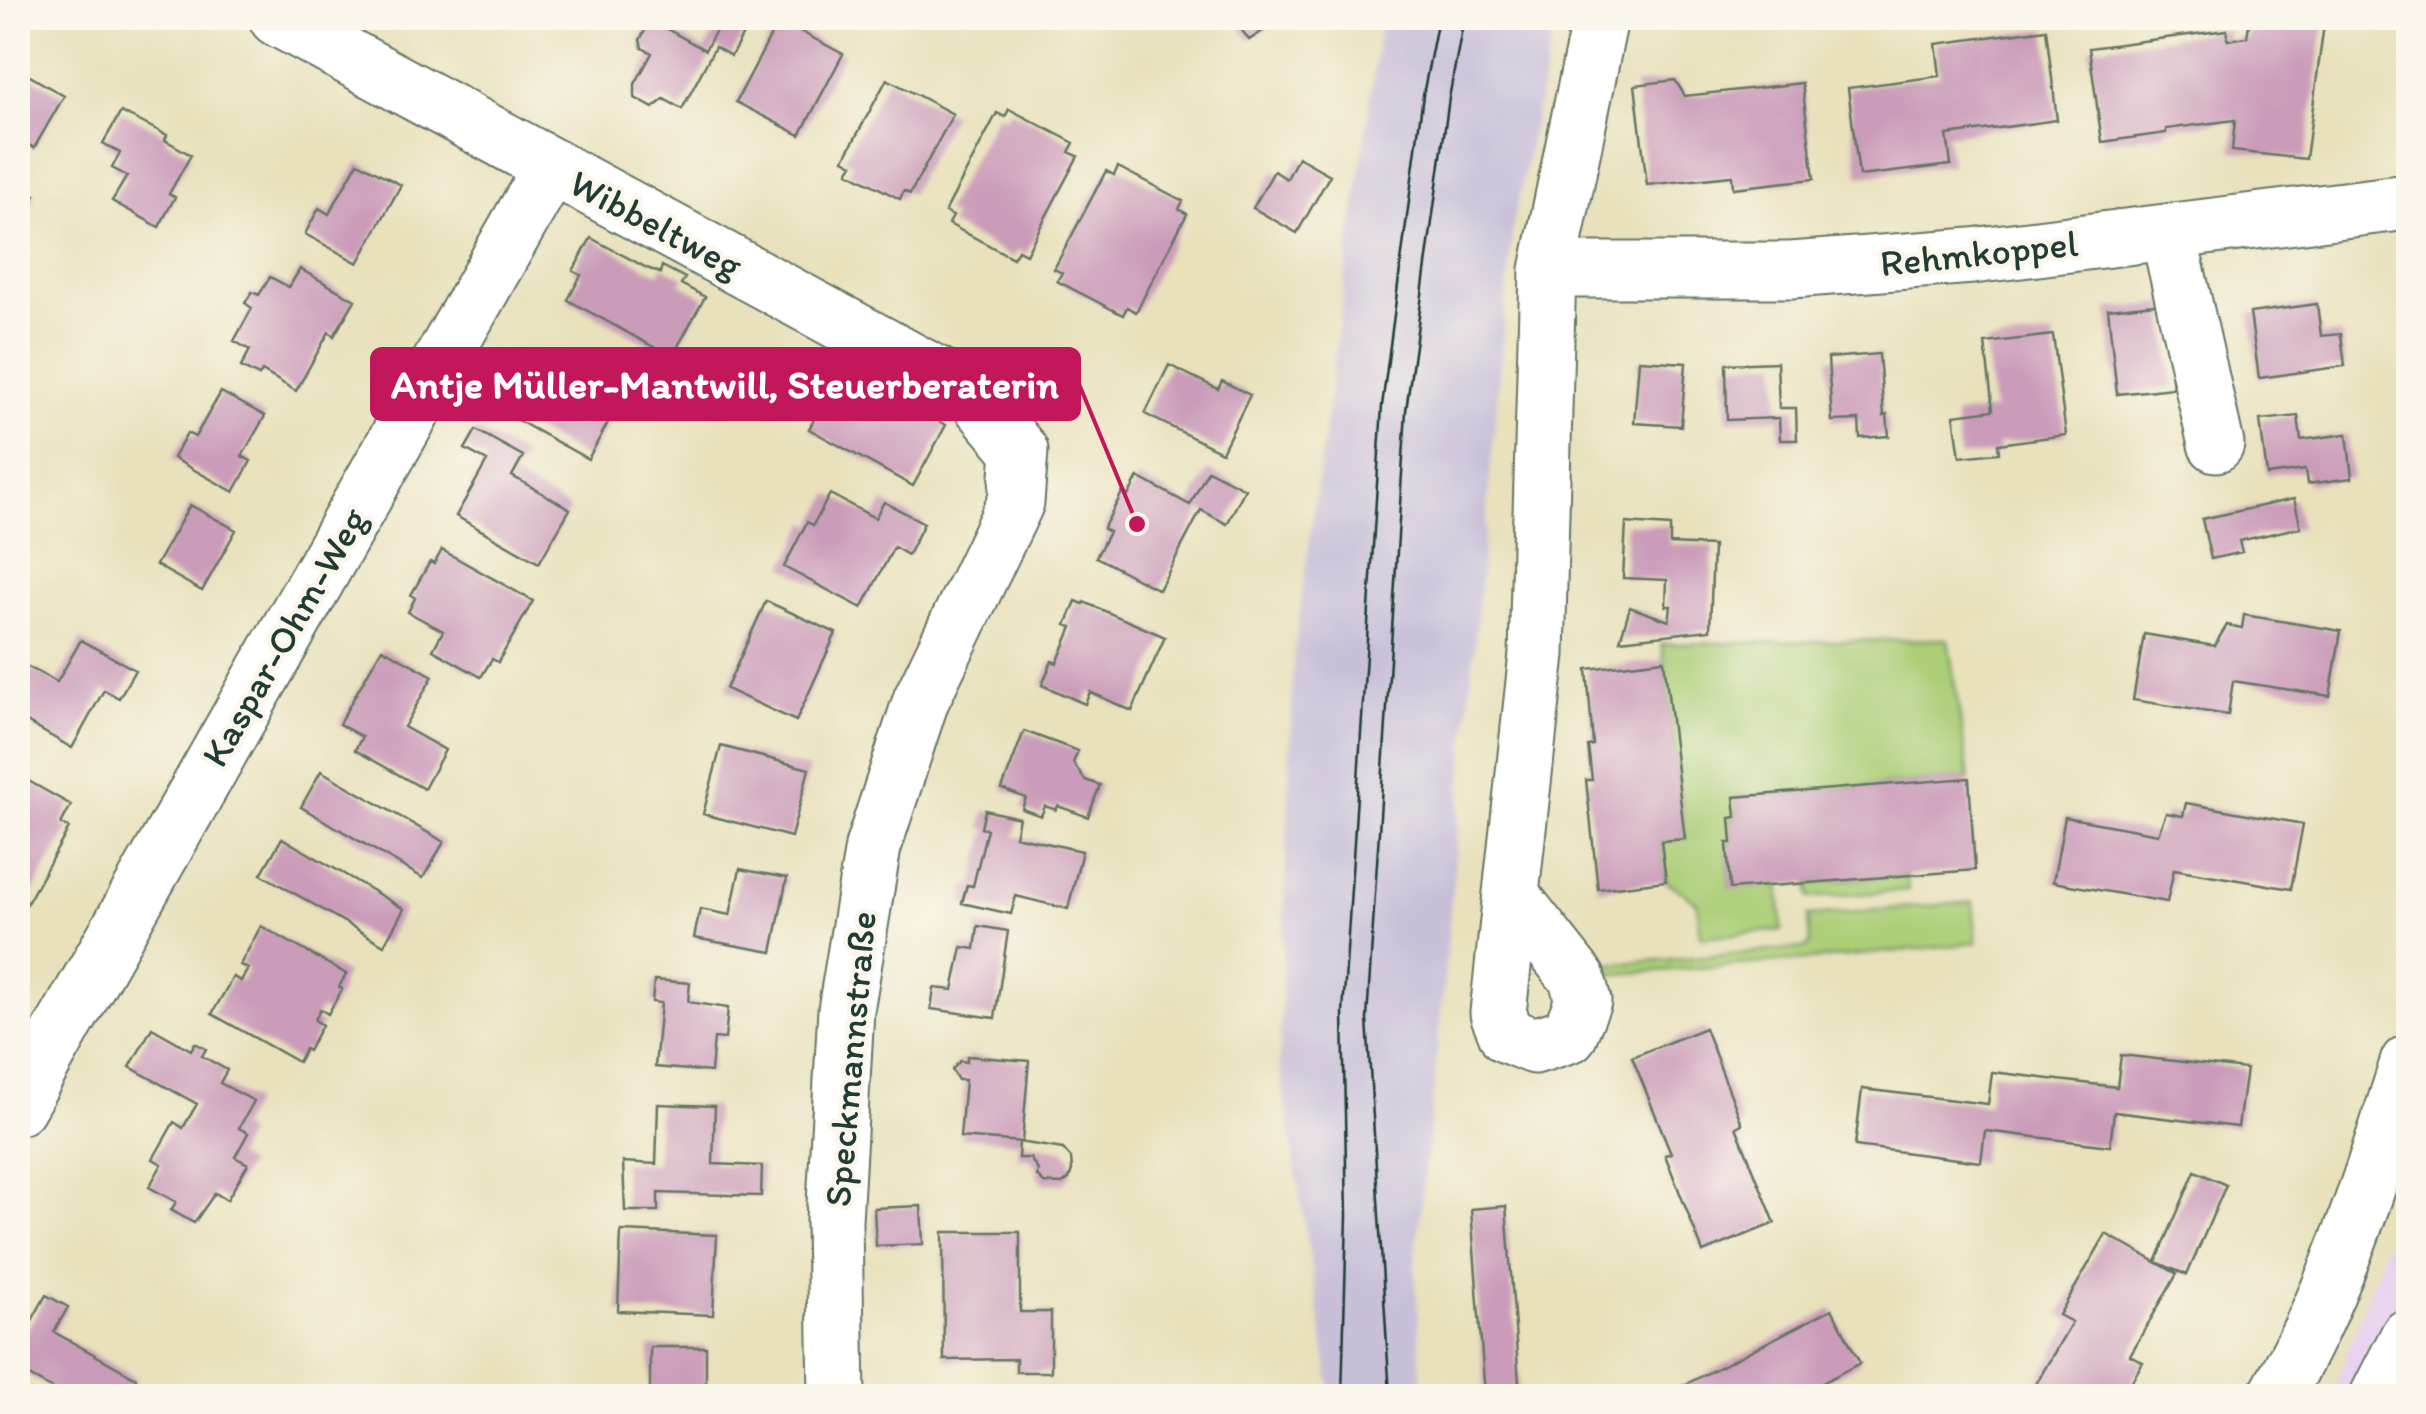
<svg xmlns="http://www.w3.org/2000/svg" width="2426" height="1414" font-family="Itim,sans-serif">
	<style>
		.built { fill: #e7d2ef }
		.industrial { fill: #c8bfd8 }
		.green { fill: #abce77; stroke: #658656; stroke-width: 2.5 }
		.building { fill: #ca9cb9 }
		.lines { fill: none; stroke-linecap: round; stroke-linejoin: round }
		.minor-casing { stroke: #657664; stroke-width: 59 }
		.major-casing { stroke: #657664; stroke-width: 59 }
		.minor { stroke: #fff; stroke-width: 55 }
		.major { stroke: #fff; stroke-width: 55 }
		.tram { stroke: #1f3d34; stroke-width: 2.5 }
		.labels { text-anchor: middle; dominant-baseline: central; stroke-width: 9; stroke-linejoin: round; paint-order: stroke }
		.street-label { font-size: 38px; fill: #1f3d34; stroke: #fbf7ec }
		.leader { fill: none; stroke: #c2185b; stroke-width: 4 }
		.callout-dot { fill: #c2185b; stroke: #fbf7ec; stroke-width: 4 }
		.callout { fill: #c2185b; stroke: #c2185b; stroke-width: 4 }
		.callout-label { font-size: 40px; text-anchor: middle; font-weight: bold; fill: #fff }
	</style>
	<rect width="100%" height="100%" fill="#fbf7ec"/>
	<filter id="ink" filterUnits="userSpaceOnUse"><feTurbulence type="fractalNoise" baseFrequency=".01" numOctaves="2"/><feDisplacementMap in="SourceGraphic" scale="20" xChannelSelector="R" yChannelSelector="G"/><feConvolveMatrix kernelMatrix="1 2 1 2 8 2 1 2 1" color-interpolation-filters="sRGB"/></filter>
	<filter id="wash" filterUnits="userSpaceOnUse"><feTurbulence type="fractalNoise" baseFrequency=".0048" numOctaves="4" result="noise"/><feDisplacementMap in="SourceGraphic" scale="40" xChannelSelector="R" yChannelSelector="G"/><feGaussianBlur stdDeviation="2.25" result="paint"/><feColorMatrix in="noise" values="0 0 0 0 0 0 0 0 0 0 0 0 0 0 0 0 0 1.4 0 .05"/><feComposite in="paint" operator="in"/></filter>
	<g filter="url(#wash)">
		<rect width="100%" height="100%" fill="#e8e1bc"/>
		<path class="built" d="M 2408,1182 L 2408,1396 L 2332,1396 Z"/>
		<path class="industrial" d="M 1381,18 L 1556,18 L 1513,225 L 1435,1076 L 1415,1262 L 1422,1396 L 1332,1396 L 1279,1066 L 1293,659 Z"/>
		<path class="green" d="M 1948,639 L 1969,778 L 1735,797 L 1736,817 L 1730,819 L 1732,843 L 1727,844 L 1730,888 L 1779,885 L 1782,930 L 1701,937 L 1697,902 L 1666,881 L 1661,841 L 1685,838 L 1662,644 Z
			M 1906,875 L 1908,890 L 1810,898 L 1808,883 Z
			M 1973,902 L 1977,943 L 1820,959 L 1604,975 L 1597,965 L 1806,948 L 1810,944 L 1808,916 Z"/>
		<g id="blocks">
			<path class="building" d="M 723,18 L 751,20 L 731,56 L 715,47 L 682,109 L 664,99 L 653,108 L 635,98 L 635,84 L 652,53 L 642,48 L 640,40 L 647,27 L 656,23 L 705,50 Z
				M 1233,18 L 1283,18 L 1249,40 Z
				M 2250,18 L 2280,18 L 2324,24 L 2306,159 L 2232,151 L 2235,120 L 2166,129 L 2166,133 L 2102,142 L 2089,48 L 2227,30 L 2228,40 L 2247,37 Z
				M 779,20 L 843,54 L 800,135 L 736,102 Z
				M 2046,29 L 2057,120 L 1947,135 L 1951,165 L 1859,176 L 1848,88 L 1940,76 L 1936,44 Z
				M 18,69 L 64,96 L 34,148 L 18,138 Z
				M 887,79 L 953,114 L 910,194 L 904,191 L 900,199 L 848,172 L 853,164 L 844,159 Z
				M 1675,80 L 1685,96 L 1802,83 L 1814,179 L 1733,188 L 1732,176 L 1647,185 L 1635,85 Z
				M 1009,109 L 1074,143 L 1069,152 L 1078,156 L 1026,254 L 1018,250 L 1013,258 L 949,224 L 953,216 L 945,212 L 997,113 L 1005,117 Z
				M 121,112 L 167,135 L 165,140 L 191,155 L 169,194 L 175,197 L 159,227 L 112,201 L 127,176 L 112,168 L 120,153 L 103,143 Z
				M 1298,157 L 1330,175 L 1297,233 L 1253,208 L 1274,171 L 1287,179 Z
				M 358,162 L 401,185 L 358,263 L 305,234 L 319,208 L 329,214 Z
				M 1118,167 L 1183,201 L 1179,209 L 1187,214 L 1136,312 L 1127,307 L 1123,315 L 1057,281 L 1062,273 L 1054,269 L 1106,171 L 1114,175 Z
				M 18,185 L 35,195 L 18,227 Z
				M 591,238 L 647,268 L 660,273 L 662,266 L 685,278 L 681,284 L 705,297 L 672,357 L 568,300 L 581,275 L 573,271 Z
				M 300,269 L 355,300 L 334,336 L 329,332 L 296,391 L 262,371 L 259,376 L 241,367 L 250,350 L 234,341 L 252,308 L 245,303 L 252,292 L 259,295 L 270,277 L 289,287 Z
				M 2164,303 L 2173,388 L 2117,394 L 2108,309 Z
				M 2317,304 L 2321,336 L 2341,334 L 2345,366 L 2259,378 L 2250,313 Z
				M 2053,335 L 2066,435 L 1998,444 L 1999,453 L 1960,457 L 1954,415 L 1993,410 L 1985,343 Z
				M 1879,354 L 1884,416 L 1887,415 L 1889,436 L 1860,438 L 1859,420 L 1832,421 L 1828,358 Z
				M 1639,360 L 1686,363 L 1681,426 L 1634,423 Z
				M 1777,362 L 1779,408 L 1796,408 L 1797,440 L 1780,440 L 1779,418 L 1727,420 L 1726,364 Z
				M 1169,365 L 1218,389 L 1222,381 L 1250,395 L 1222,452 L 1145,414 Z
				M 832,367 L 900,402 L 904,395 L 926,407 L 923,413 L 946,425 L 913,486 L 809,429 L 822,404 L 815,400 Z
				M 536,374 L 584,401 L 588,395 L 615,410 L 588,459 L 512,417 Z
				M 221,392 L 265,416 L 242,456 L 251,461 L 234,492 L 173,458 L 187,433 L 195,437 Z
				M 2298,416 L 2301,440 L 2347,434 L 2352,478 L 2307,484 L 2305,470 L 2267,475 L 2260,420 Z
				M 476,430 L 523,456 L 512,476 L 570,509 L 539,563 L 456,516 L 487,461 L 465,449 Z
				M 1208,470 L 1245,489 L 1227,524 L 1201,510 L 1159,590 L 1096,557 L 1109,532 L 1103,529 L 1122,493 L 1128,496 L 1138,477 L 1190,505 Z
				M 830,494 L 875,518 L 884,502 L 924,523 L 908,555 L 894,547 L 862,608 L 784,567 L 807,522 L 813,525 Z
				M 2294,499 L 2301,527 L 2239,541 L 2242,552 L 2211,559 L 2202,519 Z
				M 190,505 L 236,530 L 202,591 L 156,565 Z
				M 1626,523 L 1670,526 L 1670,544 L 1713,546 L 1710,630 L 1620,640 L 1630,607 L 1669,621 L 1671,606 L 1666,606 L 1667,580 L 1623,578 Z
				M 442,550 L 533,601 L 498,662 L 492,659 L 481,677 L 433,650 L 443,631 L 408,612 L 415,598 L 411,595 L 430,562 L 434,564 Z
				M 766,601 L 836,633 L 796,721 L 726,689 Z
				M 1076,601 L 1083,604 L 1084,602 L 1165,637 L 1132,711 L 1090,692 L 1085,704 L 1042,685 L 1052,661 L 1057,663 L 1072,627 L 1066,625 Z
				M 2244,615 L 2341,631 L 2330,696 L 2233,681 L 2228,715 L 2133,700 L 2144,634 L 2214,646 L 2227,625 L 2242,628 Z
				M 81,640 L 135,670 L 119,698 L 104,690 L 72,748 L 18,717 L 18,680 L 26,666 L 57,682 Z
				M 382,648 L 433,676 L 404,727 L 445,750 L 424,789 L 355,750 L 362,737 L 339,724 Z
				M 1664,660 L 1685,839 L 1661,841 L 1666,881 L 1598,889 L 1586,780 L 1592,780 L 1588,746 L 1593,745 L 1587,669 Z
				M 1024,731 L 1078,751 L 1073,763 L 1085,780 L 1100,785 L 1088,817 L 1058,806 L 1056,810 L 1045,806 L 1041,816 L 1022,809 L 1026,798 L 1002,789 Z
				M 721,746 L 809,769 L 791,837 L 703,814 Z
				M 321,771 L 444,842 L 423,878 L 301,807 Z
				M 18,775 L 71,805 L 61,824 L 69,828 L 21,914 L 18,913 Z
				M 1969,778 L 1975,870 L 1730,889 L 1727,843 L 1732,843 L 1730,818 L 1736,817 L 1734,797 Z
				M 2186,803 L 2303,824 L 2291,889 L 2174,869 L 2167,902 L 2053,882 L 2065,817 L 2158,834 L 2166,813 L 2183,816 Z
				M 985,810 L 1019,818 L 1015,836 L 1082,851 L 1068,909 L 1016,896 L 1011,914 L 962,903 L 967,885 L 973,886 L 987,829 L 981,828 Z
				M 282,838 L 404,909 L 384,945 L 261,874 Z
				M 740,869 L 787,878 L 772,952 L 694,938 L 700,909 L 730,915 Z
				M 261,926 L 346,974 L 339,987 L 342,989 L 328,1014 L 320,1009 L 315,1020 L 322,1025 L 308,1051 L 305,1049 L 298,1062 L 212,1014 L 233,977 L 241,981 L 248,969 L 240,965 Z
				M 978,926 L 1008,931 L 995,1018 L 931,1009 L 934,988 L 953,990 L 962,947 L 975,949 Z
				M 654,980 L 690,983 L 688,1002 L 728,1008 L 725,1039 L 714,1038 L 711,1072 L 655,1067 L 661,1003 L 652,1002 Z
				M 152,1028 L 191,1050 L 195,1043 L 206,1049 L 202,1056 L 227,1070 L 220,1083 L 254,1101 L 239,1128 L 248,1133 L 235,1157 L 248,1164 L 227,1200 L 215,1193 L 194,1223 L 171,1210 L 176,1202 L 149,1187 L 162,1164 L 153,1159 L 174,1122 L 183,1128 L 197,1104 L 130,1067 Z
				M 1705,1028 L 1742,1124 L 1736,1127 L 1775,1223 L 1703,1252 L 1665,1155 L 1671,1153 L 1632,1057 Z
				M 2121,1055 L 2246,1069 L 2238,1127 L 2114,1112 L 2110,1146 L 1985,1131 L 1981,1162 L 1855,1146 L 1862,1089 L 1988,1104 L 1992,1072 L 2117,1087 Z
				M 967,1056 L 1029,1061 L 1022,1142 L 960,1137 L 965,1080 L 958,1080 L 952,1070 L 960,1061 L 967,1062 Z
				M 658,1104 L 715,1106 L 713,1164 L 762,1166 L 761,1196 L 658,1193 L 658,1211 L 625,1211 L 623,1162 L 656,1164 Z
				M 1019,1142 L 1063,1149 L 1071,1158 L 1072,1170 L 1069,1179 L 1062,1184 L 1044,1183 L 1037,1176 L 1038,1170 L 1030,1158 L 1018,1158 Z
				M 2195,1171 L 2226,1185 L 2187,1275 L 2156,1262 Z
				M 921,1206 L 923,1244 L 876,1246 L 874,1208 Z
				M 1506,1206 L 1520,1396 L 1485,1396 L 1471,1209 Z
				M 621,1231 L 717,1235 L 713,1315 L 618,1311 Z
				M 943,1232 L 1020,1232 L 1020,1312 L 1051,1312 L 1051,1372 L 1016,1372 L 1016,1359 L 944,1360 Z
				M 2106,1234 L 2177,1274 L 2130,1355 L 2143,1362 L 2123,1396 L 2029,1396 L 2072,1322 L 2059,1315 Z
				M 46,1295 L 68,1307 L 54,1332 L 136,1378 L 126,1396 L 66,1396 L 18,1370 L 18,1346 Z
				M 1832,1309 L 1860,1363 L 1797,1396 L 1663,1396 Z
				M 650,1347 L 706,1347 L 706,1396 L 650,1395 Z"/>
		</g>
	</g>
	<g filter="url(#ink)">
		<use href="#blocks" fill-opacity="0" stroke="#657664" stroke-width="2.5"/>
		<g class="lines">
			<g class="minor-casing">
				<path id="minor" d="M 277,18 L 971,393 L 1020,451 L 1016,502 L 921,700 L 873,847 L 846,1010 L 834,1221 L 837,1396
					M 2168,232 L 2216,444
					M 1548,270 L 1791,270 L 1972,256 L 2408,202
					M 1513,897 L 1577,978 L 1583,1001 L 1569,1035 L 1534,1046 L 1507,1035 L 1498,1013 L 1537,654 L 1548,270 L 1600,18
					M 18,1107 L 551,167
					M 2378,1396 L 2408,1337"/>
			</g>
			<g class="major-casing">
				<path id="major" d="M 2276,1396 C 2336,1293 2372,1177 2408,1063"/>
			</g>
			<use href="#minor" class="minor"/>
			<use href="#major" class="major"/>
			<path class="tram" d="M 1342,1396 L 1347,1216 L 1343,1013 L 1382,406 L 1423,95 L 1438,18
				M 1390,1396 L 1367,1019 L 1406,411 L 1449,98 L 1464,18"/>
		</g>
	</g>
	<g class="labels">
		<g class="street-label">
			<text transform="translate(656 224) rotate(28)">Wibbeltweg</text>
			<text transform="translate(1979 253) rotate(-6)">Rehmkoppel</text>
			<text transform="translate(284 637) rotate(-60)">Kaspar-Ohm-Weg</text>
			<text transform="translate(850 1059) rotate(-85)">Speckmannstraße</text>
		</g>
	</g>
	<path class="leader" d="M1137 524L1079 384"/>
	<circle class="callout-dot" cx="1137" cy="524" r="10"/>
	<rect class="callout" x="372" y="349" width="707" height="70" rx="10"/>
	<g class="callout-label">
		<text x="725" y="398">Antje Müller-Mantwill, Steuerberaterin</text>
	</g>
	<rect width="2426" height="1414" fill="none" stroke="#fbf7ec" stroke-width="60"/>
</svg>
